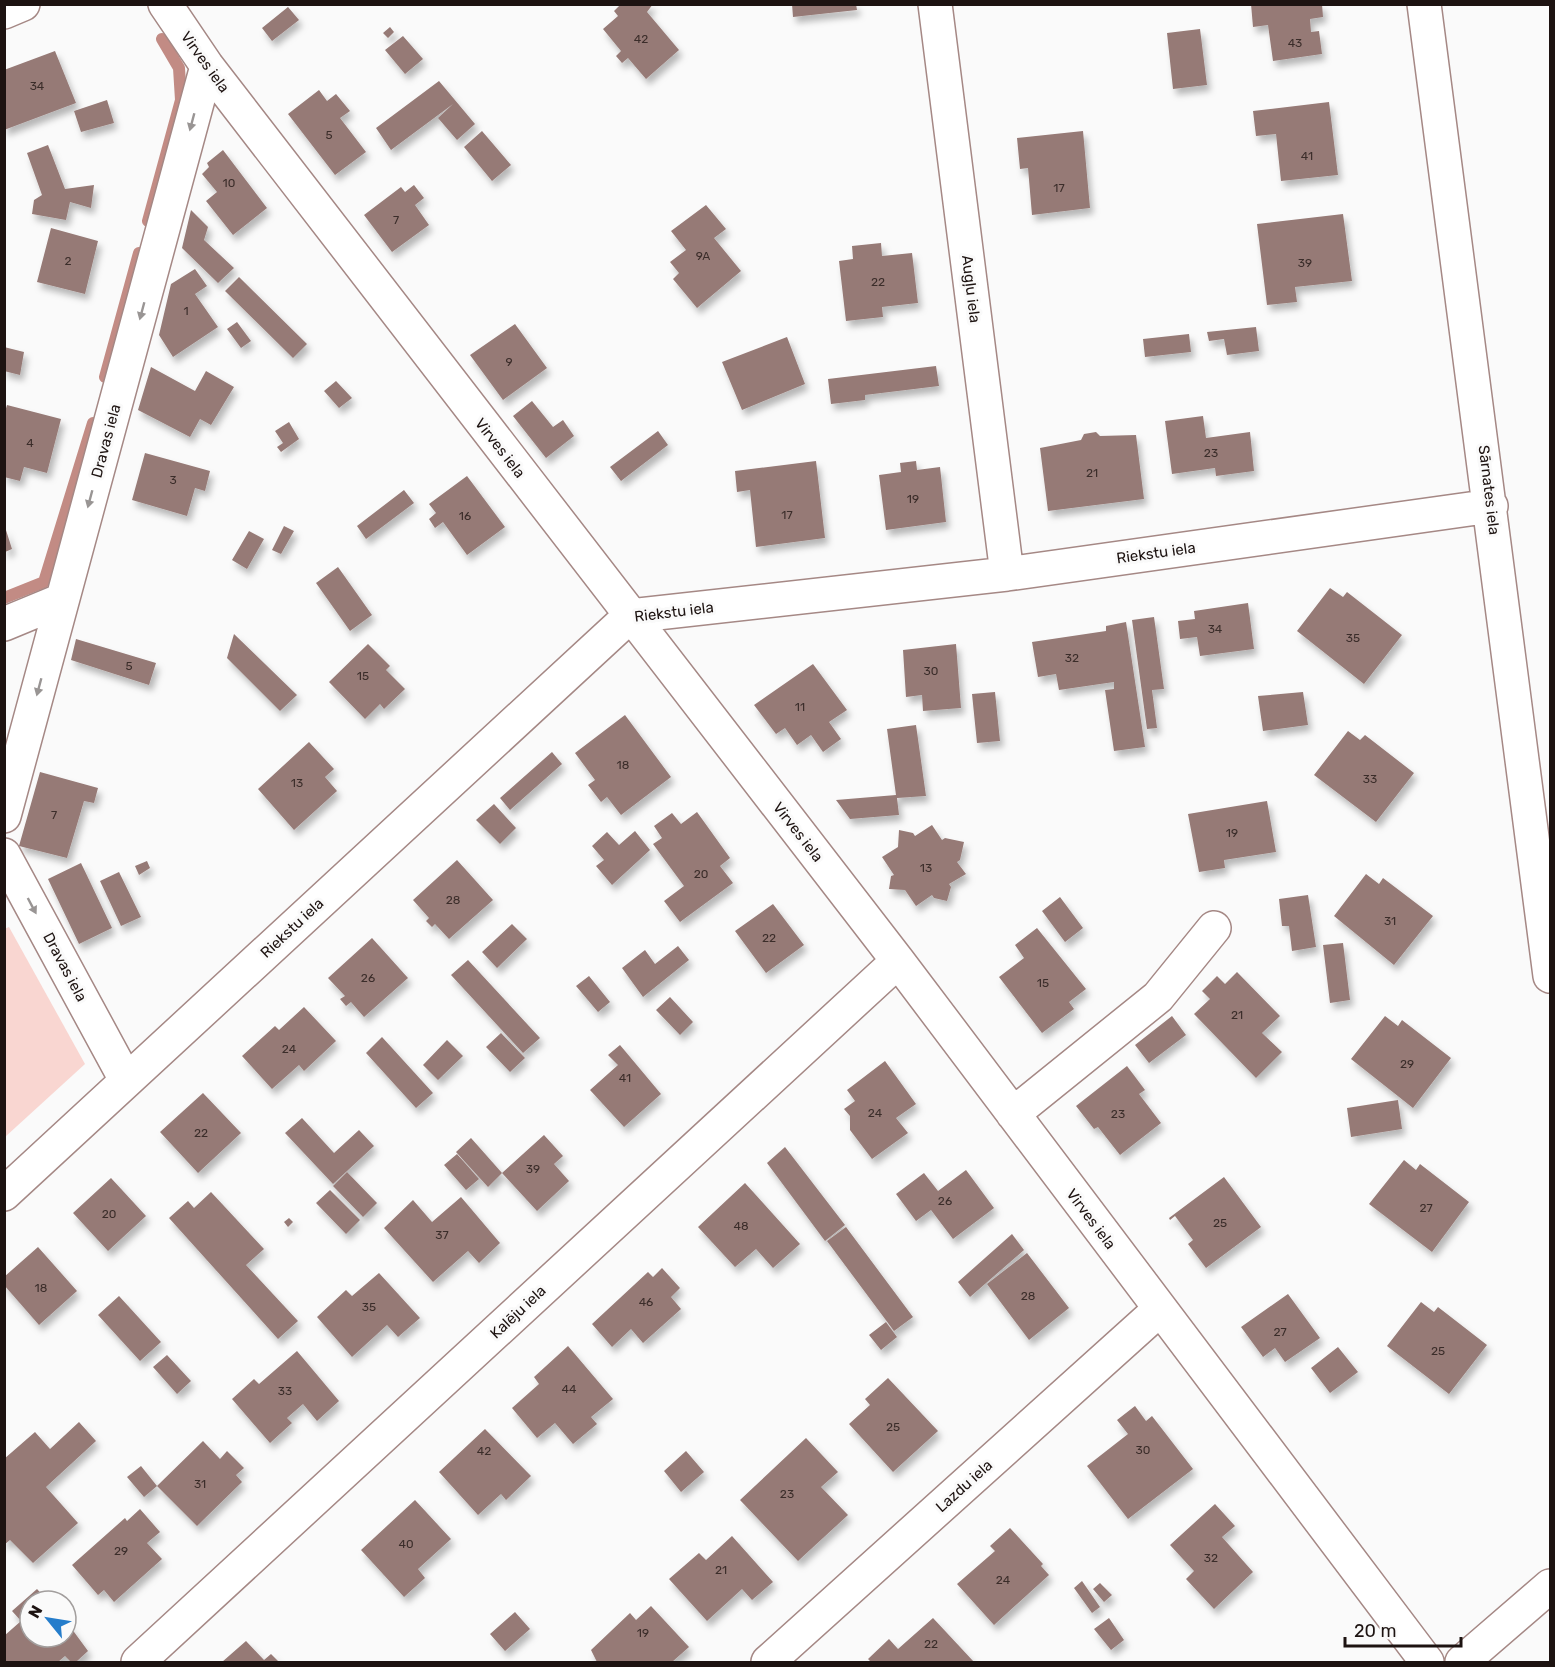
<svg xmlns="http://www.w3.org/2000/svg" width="1555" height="1667" font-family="Rubik,sans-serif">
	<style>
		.green { fill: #f9d6d1 }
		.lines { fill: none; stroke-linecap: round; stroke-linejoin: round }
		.stream { stroke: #c28b84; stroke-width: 12 }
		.building { fill: #967a76; filter: url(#shadow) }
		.minor-casing { stroke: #a58885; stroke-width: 36 }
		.minor { stroke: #fff; stroke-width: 33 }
		.oneway { fill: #999594 }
		.labels { text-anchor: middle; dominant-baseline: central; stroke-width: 6; stroke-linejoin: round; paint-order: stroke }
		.number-label { font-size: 12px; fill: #3b2d2a }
		.street-label { font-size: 15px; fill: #1d1311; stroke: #fafafa }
	</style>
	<defs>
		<filter id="shadow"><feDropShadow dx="3.5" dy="6" stdDeviation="3" flood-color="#0004"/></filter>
	</defs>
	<rect width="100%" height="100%" fill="#fafafa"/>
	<path class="green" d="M 9,927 L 85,1064 L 5,1137 L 4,929 Z"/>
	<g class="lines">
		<path class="stream" d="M 148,221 L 181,100 L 179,68 L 162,39
			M 105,377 L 139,253
			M 4,598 L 44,582 L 93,423"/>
	</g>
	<path class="building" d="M 621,4 L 653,4 L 647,12 L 679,50 L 646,79 L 628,58 L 622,63 L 616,56 L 621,51 L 603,29 L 618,16 L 614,11 Z
		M 792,4 L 856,4 L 857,10 L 793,17 Z
		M 1251,4 L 1322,4 L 1323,17 L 1310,19 L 1311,32 L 1319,31 L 1322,54 L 1273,61 L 1268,25 L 1253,27 Z
		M 288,7 L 299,20 L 272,41 L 262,28 Z
		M 390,27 L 394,32 L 388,38 L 383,33 Z
		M 1200,29 L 1207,85 L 1173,89 L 1167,33 Z
		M 403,36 L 423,59 L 405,74 L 385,50 Z
		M 55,51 L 76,103 L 4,130 L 4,70 Z
		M 439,81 L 475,124 L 457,140 L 438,118 L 453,104 L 391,150 L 376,128 Z
		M 319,90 L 327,101 L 336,94 L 350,111 L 340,118 L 366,152 L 335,175 L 288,114 Z
		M 107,100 L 114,123 L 81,132 L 74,111 Z
		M 1329,102 L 1338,175 L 1281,181 L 1276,134 L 1256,136 L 1253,111 Z
		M 482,131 L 511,165 L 492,181 L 464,147 Z
		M 1083,131 L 1090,208 L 1032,215 L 1028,168 L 1020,169 L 1017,138 Z
		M 48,145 L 65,189 L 94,185 L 91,208 L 70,202 L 66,220 L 32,214 L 34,200 L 42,195 L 27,153 Z
		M 223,150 L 267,208 L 233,235 L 206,201 L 217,192 L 202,174 L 209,167 L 207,163 Z
		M 414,185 L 424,198 L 415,205 L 429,225 L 392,252 L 364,215 L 401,187 L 405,192 Z
		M 706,205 L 726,229 L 714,238 L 741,271 L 697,308 L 673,279 L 679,273 L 670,262 L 686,250 L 671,231 Z
		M 191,210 L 208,227 L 204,240 L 234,268 L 218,283 L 182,248 Z
		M 1343,214 L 1352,281 L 1295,287 L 1297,302 L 1267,305 L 1257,224 Z
		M 51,228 L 98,241 L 85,294 L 37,282 Z
		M 881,243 L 882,256 L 912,253 L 918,303 L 882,307 L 883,317 L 846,321 L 839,261 L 853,259 L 852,246 Z
		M 195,269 L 207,286 L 195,294 L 218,327 L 173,357 L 159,335 L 171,284 Z
		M 239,277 L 307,344 L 293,358 L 225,291 Z
		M 237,322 L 251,341 L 241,348 L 227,329 Z
		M 515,324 L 547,368 L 503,400 L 470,355 Z
		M 1256,327 L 1259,351 L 1227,355 L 1224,339 L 1209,341 L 1207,332 Z
		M 1189,334 L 1191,352 L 1145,357 L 1143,339 Z
		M 787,337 L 805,384 L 742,410 L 722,362 Z
		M 4,347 L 24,352 L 20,375 L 4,371 Z
		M 936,366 L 939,386 L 865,395 L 865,400 L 831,404 L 828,379 Z
		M 151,367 L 195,391 L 206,371 L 234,387 L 211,425 L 200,419 L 190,437 L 138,410 Z
		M 336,381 L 352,398 L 339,408 L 324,391 Z
		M 532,401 L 553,427 L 563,420 L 574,436 L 546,458 L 513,416 Z
		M 7,405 L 61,419 L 47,473 L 24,467 L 20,481 L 4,477 L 4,415 Z
		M 1203,416 L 1206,438 L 1250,432 L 1254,471 L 1216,476 L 1215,468 L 1172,474 L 1165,421 Z
		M 289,422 L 299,439 L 281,452 L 277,447 L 283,443 L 275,431 Z
		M 658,431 L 668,445 L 621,481 L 610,467 Z
		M 1096,432 L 1100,436 L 1136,435 L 1144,499 L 1048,511 L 1040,448 L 1081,440 L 1084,434 Z
		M 145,453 L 210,471 L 205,491 L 195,488 L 187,516 L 132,500 Z
		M 816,461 L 825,538 L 756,547 L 750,490 L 737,492 L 735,471 Z
		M 916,461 L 917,470 L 940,467 L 946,522 L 886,530 L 879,475 L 901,472 L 900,463 Z
		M 467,476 L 505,527 L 467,555 L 443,522 L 435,528 L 429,519 L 436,513 L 429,504 Z
		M 404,490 L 414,503 L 366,539 L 357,526 Z
		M 284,526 L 294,531 L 281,554 L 272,550 Z
		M 5,527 L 12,549 L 5,552 Z
		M 249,531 L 264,539 L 247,569 L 232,560 Z
		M 338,567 L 372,615 L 350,631 L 316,583 Z
		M 1330,588 L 1343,597 L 1347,592 L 1402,635 L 1364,684 L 1297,631 Z
		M 1248,603 L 1254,649 L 1200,656 L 1197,637 L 1180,639 L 1178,621 L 1195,619 L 1194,611 Z
		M 1154,617 L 1164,689 L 1152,690 L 1157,728 L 1147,729 L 1132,620 Z
		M 1126,622 L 1145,747 L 1114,751 L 1105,690 L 1114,689 L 1114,682 L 1059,690 L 1056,674 L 1038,677 L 1032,642 L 1106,631 L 1106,626 Z
		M 234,634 L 297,695 L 280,711 L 227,658 Z
		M 76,639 L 156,663 L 149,685 L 71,660 Z
		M 368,644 L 390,666 L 386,670 L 405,689 L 384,709 L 380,704 L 365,719 L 329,682 Z
		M 956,644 L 961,708 L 923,711 L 922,695 L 906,697 L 903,650 Z
		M 813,664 L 847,710 L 829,722 L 841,739 L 823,752 L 811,735 L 797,745 L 785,728 L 776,734 L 754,705 Z
		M 995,692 L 1000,741 L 977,743 L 972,694 Z
		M 1303,692 L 1308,725 L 1263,731 L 1258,696 Z
		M 625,715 L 671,777 L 621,815 L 607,797 L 601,802 L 588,785 L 595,780 L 575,753 Z
		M 916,725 L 926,796 L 897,798 L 899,815 L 850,819 L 836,800 L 896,795 L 887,729 Z
		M 1348,731 L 1360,740 L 1365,735 L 1414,773 L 1376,822 L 1314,775 Z
		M 309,742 L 334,769 L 325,777 L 337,791 L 294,830 L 258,789 Z
		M 552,752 L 562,764 L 510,810 L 500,798 Z
		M 40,772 L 98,788 L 94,803 L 84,801 L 67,858 L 19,846 Z
		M 1267,801 L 1276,852 L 1224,860 L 1225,868 L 1199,872 L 1188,814 Z
		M 494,804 L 516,828 L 500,844 L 476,820 Z
		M 697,812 L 730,858 L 720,866 L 733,883 L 680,922 L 664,901 L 684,886 L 653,844 L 662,838 L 654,826 L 672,813 L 681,824 Z
		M 932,825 L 942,840 L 945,838 L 964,842 L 960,860 L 957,862 L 966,874 L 949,884 L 951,887 L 947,901 L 934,898 L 932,895 L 916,906 L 905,890 L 889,889 L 891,876 L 894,875 L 882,857 L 898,847 L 899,830 L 913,833 L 915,836 Z
		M 635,831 L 650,850 L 612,885 L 596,866 L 604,860 L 592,846 L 607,832 L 619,845 Z
		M 457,860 L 493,900 L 449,939 L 435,924 L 432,927 L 426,921 L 429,918 L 413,900 Z
		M 147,861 L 150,868 L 139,875 L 135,866 Z
		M 81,863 L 112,928 L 79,944 L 48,879 Z
		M 119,872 L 141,917 L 121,926 L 100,881 Z
		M 1366,874 L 1379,884 L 1383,878 L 1433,916 L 1394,965 L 1334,916 Z
		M 1308,895 L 1316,947 L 1292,951 L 1289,926 L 1282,926 L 1279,899 Z
		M 1060,897 L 1083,928 L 1065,942 L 1042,911 Z
		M 773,904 L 804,945 L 766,973 L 735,931 Z
		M 512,924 L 527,939 L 497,968 L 482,952 Z
		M 1037,928 L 1086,989 L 1069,1002 L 1074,1009 L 1042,1033 L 999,977 L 1024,958 L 1015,945 Z
		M 372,938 L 408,978 L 364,1017 L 351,1002 L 346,1006 L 340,999 L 345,996 L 328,978 Z
		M 1343,943 L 1350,1000 L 1330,1003 L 1323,945 Z
		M 678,946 L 689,960 L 643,997 L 622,968 L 645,950 L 655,964 Z
		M 468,960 L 540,1038 L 523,1053 L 451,975 Z
		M 1237,972 L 1280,1016 L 1262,1033 L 1282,1052 L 1256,1078 L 1194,1014 L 1210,999 L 1202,991 L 1217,976 L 1225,984 Z
		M 589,976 L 610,1002 L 598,1012 L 576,986 Z
		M 670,997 L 693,1022 L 680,1035 L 656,1010 Z
		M 304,1007 L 336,1041 L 304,1071 L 299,1065 L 272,1089 L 242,1056 L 275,1026 L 279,1030 Z
		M 1172,1016 L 1186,1035 L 1149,1063 L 1135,1045 Z
		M 1385,1016 L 1398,1026 L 1402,1020 L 1451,1058 L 1413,1108 L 1351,1059 Z
		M 501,1033 L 525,1058 L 510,1072 L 486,1047 Z
		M 382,1037 L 433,1093 L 416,1108 L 366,1053 Z
		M 447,1040 L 463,1056 L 438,1080 L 423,1065 Z
		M 620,1045 L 661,1094 L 624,1127 L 590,1090 L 618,1065 L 608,1055 Z
		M 885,1061 L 916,1104 L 896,1118 L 908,1133 L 872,1159 L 850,1130 L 850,1116 L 844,1109 L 855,1101 L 847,1090 Z
		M 1127,1066 L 1145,1090 L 1139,1094 L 1161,1123 L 1120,1155 L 1098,1127 L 1094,1129 L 1076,1106 Z
		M 203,1093 L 241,1133 L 198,1173 L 160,1132 Z
		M 1398,1100 L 1402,1129 L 1351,1137 L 1347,1108 Z
		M 302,1118 L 334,1153 L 359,1130 L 374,1146 L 333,1184 L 285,1133 Z
		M 544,1135 L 563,1156 L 554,1164 L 569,1181 L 537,1211 L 502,1173 Z
		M 471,1138 L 502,1173 L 488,1187 L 456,1152 Z
		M 785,1147 L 845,1225 L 825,1241 L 767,1163 Z
		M 457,1154 L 479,1179 L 466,1190 L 444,1165 Z
		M 1404,1160 L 1416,1170 L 1420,1164 L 1469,1202 L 1432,1252 L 1369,1204 Z
		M 966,1170 L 994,1208 L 953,1239 L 931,1210 L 916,1221 L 896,1194 L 924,1173 L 938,1191 Z
		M 347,1172 L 377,1203 L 363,1217 L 333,1186 Z
		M 1224,1177 L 1261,1227 L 1206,1268 L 1188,1244 L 1193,1240 L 1175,1216 L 1170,1220 L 1169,1218 Z
		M 111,1178 L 146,1216 L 108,1251 L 73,1213 Z
		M 745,1183 L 800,1244 L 773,1268 L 756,1249 L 735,1267 L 698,1227 Z
		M 330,1190 L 360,1220 L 346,1234 L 316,1203 Z
		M 211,1192 L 264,1249 L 246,1265 L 298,1321 L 278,1339 L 169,1218 L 188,1201 L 194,1208 Z
		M 461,1197 L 500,1243 L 479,1263 L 468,1251 L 433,1282 L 384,1228 L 413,1200 L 432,1222 Z
		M 289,1218 L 293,1222 L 288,1227 L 284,1222 Z
		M 846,1227 L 913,1317 L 894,1331 L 827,1241 Z
		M 1012,1234 L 1024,1250 L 970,1297 L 958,1282 Z
		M 38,1247 L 77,1291 L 39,1325 L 4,1285 L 4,1277 Z
		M 1027,1253 L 1069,1308 L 1029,1340 L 987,1284 Z
		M 662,1268 L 680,1288 L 671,1297 L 681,1309 L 643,1343 L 631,1329 L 612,1347 L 592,1324 L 648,1272 L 653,1277 Z
		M 379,1273 L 420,1318 L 398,1337 L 387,1325 L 352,1357 L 317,1317 L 346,1290 L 352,1296 Z
		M 1288,1294 L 1320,1338 L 1285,1362 L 1275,1348 L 1263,1357 L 1241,1327 Z
		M 119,1296 L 161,1342 L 140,1361 L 98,1315 Z
		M 1421,1302 L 1434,1312 L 1438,1307 L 1487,1345 L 1449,1394 L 1387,1346 Z
		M 886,1322 L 897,1337 L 881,1350 L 869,1335 Z
		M 568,1346 L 613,1399 L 591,1417 L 597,1424 L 573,1444 L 555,1423 L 537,1438 L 512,1408 L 539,1384 L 534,1377 Z
		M 1338,1347 L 1358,1372 L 1330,1393 L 1311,1368 Z
		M 297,1351 L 339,1401 L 317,1421 L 303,1404 L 287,1418 L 292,1423 L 270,1443 L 232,1399 L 254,1379 L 259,1384 Z
		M 167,1355 L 191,1381 L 177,1394 L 153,1367 Z
		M 888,1378 L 938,1431 L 893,1472 L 849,1424 L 870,1405 L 865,1399 Z
		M 1135,1406 L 1146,1421 L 1152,1416 L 1193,1469 L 1128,1519 L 1087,1466 L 1128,1434 L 1117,1420 Z
		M 79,1422 L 96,1441 L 46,1487 L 78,1523 L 33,1563 L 10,1540 L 4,1545 L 4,1459 L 35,1432 L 50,1449 Z
		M 485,1429 L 531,1476 L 506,1500 L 501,1494 L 478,1515 L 439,1472 Z
		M 806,1438 L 838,1472 L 821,1487 L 848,1515 L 798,1561 L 740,1500 Z
		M 203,1441 L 220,1459 L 227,1451 L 244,1468 L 236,1475 L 242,1482 L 197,1526 L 157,1486 Z
		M 686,1451 L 704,1472 L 681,1492 L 664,1471 Z
		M 141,1466 L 157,1486 L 144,1497 L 127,1477 Z
		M 415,1500 L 451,1539 L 418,1569 L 425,1578 L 404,1597 L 361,1550 Z
		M 1215,1504 L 1235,1526 L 1222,1537 L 1253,1572 L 1214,1609 L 1186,1579 L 1194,1571 L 1170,1545 Z
		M 140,1509 L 160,1532 L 147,1543 L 162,1559 L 114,1602 L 104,1590 L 98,1595 L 72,1565 L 125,1518 L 127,1521 Z
		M 1010,1528 L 1043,1564 L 1041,1566 L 1049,1575 L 994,1625 L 957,1584 L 995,1551 L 990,1546 Z
		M 732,1536 L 773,1582 L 752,1600 L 742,1589 L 707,1621 L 669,1579 L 699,1553 L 706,1560 Z
		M 1082,1581 L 1100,1607 L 1092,1613 L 1074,1588 Z
		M 1100,1583 L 1112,1595 L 1104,1602 L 1093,1589 Z
		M 37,1589 L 48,1601 L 30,1601 L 30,1637 L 66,1637 L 66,1621 L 88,1651 L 76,1662 L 71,1662 L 65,1656 L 58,1662 L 4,1662 L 4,1636 L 21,1621 L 12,1611 Z
		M 651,1606 L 689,1647 L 672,1662 L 597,1662 L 591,1650 L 630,1613 L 636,1620 Z
		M 515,1612 L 530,1629 L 505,1651 L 490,1634 Z
		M 933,1618 L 974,1662 L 871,1662 L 868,1659 L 889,1639 L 898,1649 Z
		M 1109,1618 L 1124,1640 L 1111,1650 L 1094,1629 Z
		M 246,1641 L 264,1660 L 271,1654 L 279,1662 L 222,1662 Z"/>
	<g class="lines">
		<g class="minor-casing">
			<path id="minor" d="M 165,4 L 207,66 L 898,961 L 1427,1662
				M 935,4 L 1007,574
				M 1424,4 L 1550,976
				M 4,12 L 23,4
				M 4,624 L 62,600
				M 4,816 L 207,66
				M 4,855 L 126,1080
				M 1013,1114 L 1158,997 L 1214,928
				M 4,1194 L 630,616 L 1007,574 L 1491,506
				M 138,1662 L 898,961
				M 768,1662 L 1159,1310
				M 1462,1662 L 1550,1586"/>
		</g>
		<use href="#minor" class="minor"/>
	</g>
	<defs><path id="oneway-solid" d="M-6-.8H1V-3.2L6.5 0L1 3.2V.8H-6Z" transform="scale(1.5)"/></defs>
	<g class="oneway">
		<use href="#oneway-solid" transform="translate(192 122) rotate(105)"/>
		<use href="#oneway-solid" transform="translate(142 311) rotate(105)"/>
		<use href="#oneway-solid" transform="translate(90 499) rotate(105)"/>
		<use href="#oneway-solid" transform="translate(39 687) rotate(105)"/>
		<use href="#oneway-solid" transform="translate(32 906) rotate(62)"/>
	</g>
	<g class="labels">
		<g class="number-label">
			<text x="641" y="39">42</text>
			<text x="1295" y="43">43</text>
			<text x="37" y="86">34</text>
			<text x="329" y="135">5</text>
			<text x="1307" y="156">41</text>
			<text x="229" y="183">10</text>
			<text x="1059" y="188">17</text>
			<text x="396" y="220">7</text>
			<text x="703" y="256">9A</text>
			<text x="68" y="261">2</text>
			<text x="1305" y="263">39</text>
			<text x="878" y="282">22</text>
			<text x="186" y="311">1</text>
			<text x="509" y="362">9</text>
			<text x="30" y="443">4</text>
			<text x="1211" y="453">23</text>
			<text x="1092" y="473">21</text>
			<text x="173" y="480">3</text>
			<text x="913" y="499">19</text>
			<text x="787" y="515">17</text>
			<text x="465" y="516">16</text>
			<text x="1215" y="629">34</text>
			<text x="1353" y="638">35</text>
			<text x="1072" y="658">32</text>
			<text x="129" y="666">5</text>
			<text x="931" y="671">30</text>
			<text x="363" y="676">15</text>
			<text x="800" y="707">11</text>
			<text x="623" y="765">18</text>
			<text x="1370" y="779">33</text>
			<text x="297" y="783">13</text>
			<text x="54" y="815">7</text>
			<text x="1232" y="833">19</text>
			<text x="926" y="868">13</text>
			<text x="701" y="874">20</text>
			<text x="453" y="900">28</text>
			<text x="1390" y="921">31</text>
			<text x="769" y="938">22</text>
			<text x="368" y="978">26</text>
			<text x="1043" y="983">15</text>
			<text x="1237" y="1015">21</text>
			<text x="289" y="1049">24</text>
			<text x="1407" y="1064">29</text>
			<text x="625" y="1078">41</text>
			<text x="875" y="1113">24</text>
			<text x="1118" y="1114">23</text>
			<text x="201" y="1133">22</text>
			<text x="533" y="1169">39</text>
			<text x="945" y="1201">26</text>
			<text x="1426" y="1208">27</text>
			<text x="109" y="1214">20</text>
			<text x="1220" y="1223">25</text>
			<text x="741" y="1226">48</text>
			<text x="442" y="1235">37</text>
			<text x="41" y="1288">18</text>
			<text x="1028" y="1296">28</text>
			<text x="646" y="1302">46</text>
			<text x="369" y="1307">35</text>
			<text x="1280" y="1332">27</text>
			<text x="1438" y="1351">25</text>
			<text x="569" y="1389">44</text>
			<text x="285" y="1391">33</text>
			<text x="893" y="1427">25</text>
			<text x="1143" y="1450">30</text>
			<text x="484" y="1451">42</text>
			<text x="200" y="1484">31</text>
			<text x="787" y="1494">23</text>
			<text x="406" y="1544">40</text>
			<text x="121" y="1551">29</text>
			<text x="1211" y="1558">32</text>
			<text x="721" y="1570">21</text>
			<text x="1003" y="1580">24</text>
			<text x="643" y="1633">19</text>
			<text x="931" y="1644">22</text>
		</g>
		<g class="street-label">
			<text transform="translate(205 62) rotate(54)">Virves iela</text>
			<text transform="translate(971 289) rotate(83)">Augļu iela</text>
			<text transform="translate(106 441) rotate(-75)">Dravas iela</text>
			<text transform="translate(500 448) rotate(52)">Virves iela</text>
			<text transform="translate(1489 490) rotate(83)">Sārnates iela</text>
			<text transform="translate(1156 553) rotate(-8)">Riekstu iela</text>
			<text transform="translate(674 612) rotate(-7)">Riekstu iela</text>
			<text transform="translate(798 832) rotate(52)">Virves iela</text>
			<text transform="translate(292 928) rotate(-43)">Riekstu iela</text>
			<text transform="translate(65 967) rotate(62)">Dravas iela</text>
			<text transform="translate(1091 1219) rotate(53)">Virves iela</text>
			<text transform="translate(518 1312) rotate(-43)">Kalēju iela</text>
			<text transform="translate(964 1486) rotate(-42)">Lazdu iela</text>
		</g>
	</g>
	<rect width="1555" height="1667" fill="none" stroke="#1d1311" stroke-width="12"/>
	<g transform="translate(48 1619) rotate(300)"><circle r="28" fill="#fafafa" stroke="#a29e9d" stroke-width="1.5"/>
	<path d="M0-4.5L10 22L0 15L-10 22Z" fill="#257dcb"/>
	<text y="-9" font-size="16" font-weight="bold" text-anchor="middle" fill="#1d1311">N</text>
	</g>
	<path d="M1345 1637v9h116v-9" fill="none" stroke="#1d1311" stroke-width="3"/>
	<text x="1354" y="1637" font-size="18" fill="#1d1311" stroke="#fafafa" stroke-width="4.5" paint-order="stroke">20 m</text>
</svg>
